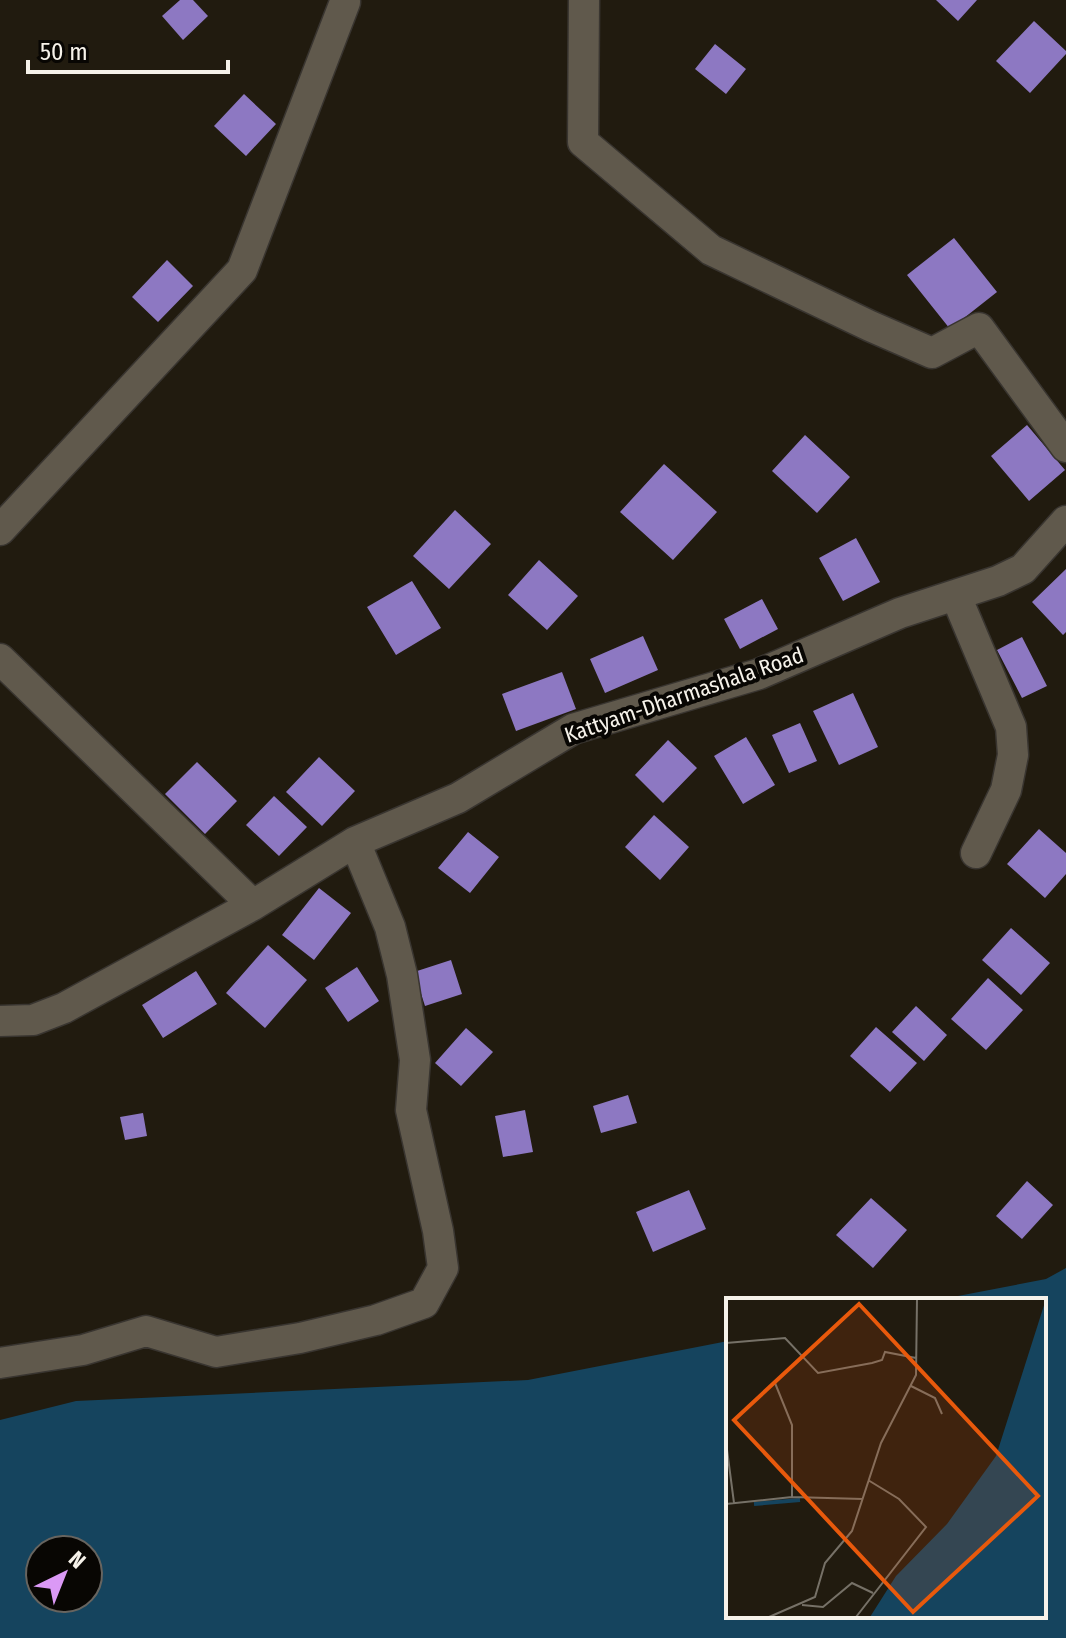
<svg xmlns="http://www.w3.org/2000/svg" width="1066" height="1638" font-family="'Fira Sans Condensed',sans-serif">
	<style>
		.water { fill: #15445e; fill-rule: evenodd }
		.building { fill: #8d78c2 }
		.lines { fill: none; stroke-linecap: round; stroke-linejoin: round }
		.minor-casing { stroke: #393530; stroke-width: 33 }
		.minor { stroke: #60594c; stroke-width: 30 }
		.labels { text-anchor: middle; dominant-baseline: central; stroke-width: 8; stroke-linejoin: round; paint-order: stroke }
		.street-label { font-size: 22px; fill: #f6f2ea; stroke: #080603 }
		.inset-river { fill: none; stroke: #15445e; stroke-width: 4 }
		.inset-road { fill: none; stroke: #767167; stroke-width: 2 }
		.view { fill: #e8590c; fill-opacity: 0.15; stroke: #e8590c; stroke-width: 4 }
		.inset-edge { fill: none; stroke: #f6f2ea; stroke-width: 4 }
	</style>
	<rect width="100%" height="100%" fill="#211b0f"/>
	<path class="water" d="M 1066,1268 L 1066,1638 L 0,1638 L 0,1420 L 76,1401 L 528,1380 L 728,1341 L 728,1616 L 1044,1616 L 1044,1300 L 937,1300 L 1046,1279 ZM 40,1550 L 88,1550 L 88,1598 L 40,1598 Z"/>
	<path class="building" d="M 180,0 L 193,0 L 208,16 L 183,40 L 162,16 Z
		M 936,0 L 977,0 L 958,21 Z
		M 1034,21 L 1066,51 L 1066,54 L 1030,93 L 996,61 Z
		M 715,44 L 746,69 L 726,94 L 695,69 Z
		M 244,94 L 276,124 L 246,156 L 214,126 Z
		M 954,238 L 997,292 L 950,329 L 907,275 Z
		M 167,260 L 193,286 L 158,322 L 132,297 Z
		M 1027,425 L 1065,470 L 1029,501 L 991,456 Z
		M 805,435 L 850,477 L 817,513 L 772,471 Z
		M 664,464 L 717,512 L 673,560 L 620,512 Z
		M 455,510 L 491,544 L 449,589 L 413,556 Z
		M 856,538 L 880,582 L 843,601 L 819,558 Z
		M 539,560 L 578,596 L 547,630 L 508,595 Z
		M 1066,569 L 1066,632 L 1063,635 L 1032,602 Z
		M 412,581 L 441,628 L 396,655 L 367,607 Z
		M 762,599 L 778,629 L 740,649 L 724,619 Z
		M 643,636 L 658,670 L 605,693 L 590,659 Z
		M 1022,637 L 1047,686 L 1022,698 L 997,650 Z
		M 562,672 L 576,709 L 516,731 L 502,694 Z
		M 853,693 L 878,747 L 839,765 L 813,711 Z
		M 800,723 L 817,761 L 789,773 L 772,735 Z
		M 746,737 L 775,785 L 743,804 L 714,756 Z
		M 668,740 L 697,768 L 663,803 L 635,775 Z
		M 319,757 L 355,791 L 322,826 L 286,792 Z
		M 197,762 L 237,801 L 205,834 L 165,794 Z
		M 274,796 L 307,827 L 279,856 L 246,825 Z
		M 654,815 L 689,847 L 660,880 L 625,847 Z
		M 1039,829 L 1066,853 L 1066,874 L 1045,898 L 1007,864 Z
		M 468,832 L 499,857 L 470,893 L 438,868 Z
		M 319,888 L 351,913 L 314,960 L 282,935 Z
		M 1011,928 L 1050,963 L 1021,995 L 982,960 Z
		M 268,945 L 307,980 L 265,1028 L 226,993 Z
		M 451,960 L 462,994 L 425,1006 L 414,972 Z
		M 357,967 L 379,1001 L 348,1022 L 325,988 Z
		M 196,971 L 217,1004 L 163,1038 L 142,1005 Z
		M 988,978 L 1023,1010 L 986,1050 L 951,1019 Z
		M 916,1006 L 947,1035 L 924,1061 L 892,1032 Z
		M 876,1027 L 917,1063 L 890,1092 L 850,1056 Z
		M 466,1028 L 493,1052 L 461,1086 L 435,1063 Z
		M 628,1095 L 637,1123 L 601,1133 L 593,1106 Z
		M 525,1110 L 533,1152 L 503,1157 L 495,1116 Z
		M 143,1113 L 147,1136 L 125,1140 L 120,1117 Z
		M 1027,1181 L 1053,1205 L 1022,1239 L 996,1216 Z
		M 689,1190 L 706,1229 L 653,1252 L 636,1212 Z
		M 871,1198 L 907,1230 L 873,1268 L 836,1235 Z"/>
	<g class="lines">
		<g class="minor-casing">
			<path id="minor" d="M 584,0 L 583,142 L 711,250 L 870,326 L 932,353 L 979,328 L 1066,447
				M 0,530 L 242,270 L 345,2
				M 956,596 L 1011,727 L 1013,755 L 1006,790 L 976,853
				M 0,659 L 253,905
				M 0,1021 L 33,1020 L 64,1008 L 253,905 L 355,842 L 458,798 L 573,729 L 759,674 L 900,613 L 998,581 L 1023,569 L 1066,521
				M 0,1363 L 83,1350 L 146,1331 L 216,1352 L 300,1338 L 376,1320 L 424,1303 L 443,1268 L 438,1231 L 411,1110 L 415,1060 L 402,975 L 390,927 L 355,842"/>
		</g>
		<use href="#minor" class="minor"/>
	</g>
	<g class="labels">
		<g class="street-label">
			<text transform="translate(684 695) rotate(-19)">Kattyam-Dharmashala Road</text>
		</g>
	</g>
	<g transform="translate(726 1298)">
		<rect width="320" height="320" fill="#211b0f"/>
		<path d="M 320,1 L 320,319 L 144,319 L 170,278 L 221,226 L 270,158 Z" fill="#15445e"/>
		<path class="inset-river" d="M 28,206 L 74,202"/>
		<path class="inset-road" d="M 0,45 L 59,40 L 92,75 L 146,65 L 156,62 L 159,54 L 190,60M 49,85 L 66,127 L 66,199M 185,88 L 209,100 L 216,116M 0,144 L 8,205M 0,206 L 66,199 L 137,201M 76,307 L 97,309 L 126,285 L 147,295M 43,319 L 89,299 L 99,265 L 126,233 L 155,145 L 190,77 L 191,1M 130,319 L 200,229 L 173,201 L 142,182"/>
		<path class="view" d="M 133,6 L 312,198 L 187,314 L 8,122 Z"/>
		<rect width="320" height="320" class="inset-edge"/>
	</g>
	<g transform="translate(64 1574) rotate(43)"><circle r="38" fill="#080603" stroke="#67645f" stroke-width="2"/>
	<path d="M0-6L14 30L0 20L-14 30Z" fill="#db99f6"/>
	<text y="-12" font-size="22" font-weight="bold" text-anchor="middle" fill="#f6f2ea">N</text>
	</g>
	<path d="M28 60v12h200v-12" fill="none" stroke="#f6f2ea" stroke-width="4"/>
	<text x="40" y="60" font-size="24" fill="#f6f2ea" stroke="#080603" stroke-width="6" paint-order="stroke">50 m</text>
</svg>
